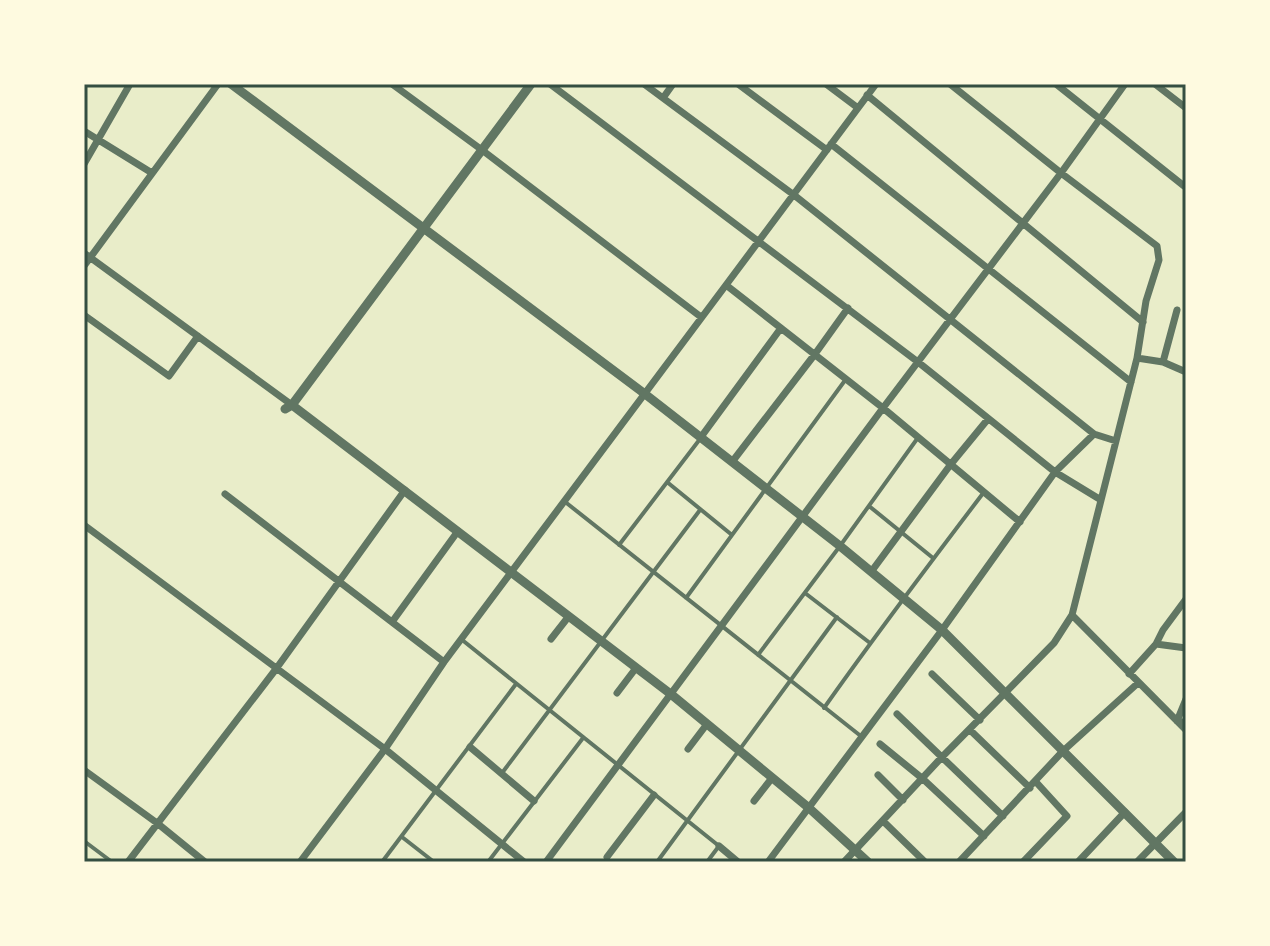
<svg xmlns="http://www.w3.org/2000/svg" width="1270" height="946" font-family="Raleway,sans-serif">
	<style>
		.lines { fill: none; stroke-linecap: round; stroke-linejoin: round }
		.service { stroke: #617663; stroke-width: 4 }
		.minor { stroke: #617663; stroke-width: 7 }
		.tertiary { stroke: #617663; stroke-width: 9 }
		.neatline { fill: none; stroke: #344e41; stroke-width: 3 }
	</style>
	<rect width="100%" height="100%" fill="#e9edc9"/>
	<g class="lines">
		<path class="service" d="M 667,482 L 732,535
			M 564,501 L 862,737
			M 869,506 L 933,558
			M 619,545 L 700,439
			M 805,593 L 870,643
			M 686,598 L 846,379
			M 461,639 L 719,846 L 707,862
			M 758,655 L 840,546 L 917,439
			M 824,708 C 876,634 930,563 984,492
			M 502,773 L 700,510
			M 402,837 L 434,862
			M 84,841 L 112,862
			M 382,862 L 516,684
			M 488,862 L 583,738
			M 657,862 L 837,617"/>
		<path class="minor" d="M 392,84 L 482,150 L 701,317
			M 550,84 L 918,362 L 1055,472 L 1101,500
			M 644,84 L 794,195 L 1094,434 L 1116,441
			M 738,84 L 827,150
			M 826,84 L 858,108
			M 1056,84 L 1184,186
			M 1155,84 L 1186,108
			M 867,95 L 1143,322
			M 663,98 L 673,84
			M 84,131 L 152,173
			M 831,144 L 1131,382
			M 84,164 L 130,84
			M 84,253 L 292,405
			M 84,266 L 218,84
			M 726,285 L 876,84
			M 84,315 L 169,376 L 198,336
			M 1137,358 L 1163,362 L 1186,372
			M 1163,362 L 1177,310
			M 701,437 L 781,328
			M 732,462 L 815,354 L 848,308
			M 225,494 L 444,662
			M 84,525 L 385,749 L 524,862
			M 871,572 L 951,464 L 988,419
			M 1072,615 L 1186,730
			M 392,622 L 458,531
			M 551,639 L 569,616
			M 1156,644 L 1163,630 L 1186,599
			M 932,674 L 980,720
			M 1129,674 L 1156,644 L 1186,648
			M 617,693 L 636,668
			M 1186,699 L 1177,721 L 1186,722
			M 897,714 L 1003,816
			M 970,730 L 1030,788
			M 880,744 L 923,779 L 984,836
			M 470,747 L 534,801
			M 688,749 L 707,724
			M 84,770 L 157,823 L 205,862
			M 878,775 L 903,800
			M 754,801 L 772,778
			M 883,821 L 925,862
			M 719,846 L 738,862
			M 607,857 L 654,795
			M 128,862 L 276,669 L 405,490
			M 300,862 L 385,749 L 444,662 L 726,285 L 883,408 L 1020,522
			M 546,862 L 883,408 L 1061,173 L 1125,84
			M 768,862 L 942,630 L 1055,472 L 1094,434
			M 844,862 L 942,757 L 1054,643 L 1072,615 L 1137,358 L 1146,301 L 1159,260 L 1157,246 L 1061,173 L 950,84
			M 959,862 L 1063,751 L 1138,683
			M 1023,862 L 1067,816 L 1036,782
			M 1078,862 L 1125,812
			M 1137,862 L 1186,812"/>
		<path class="tertiary" d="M 231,84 L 645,394 L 840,546 L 942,630 L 1174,862
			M 292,405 L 672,695 L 809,808 L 868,862
			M 285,409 L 292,405 L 531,84"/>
	</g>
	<rect width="1270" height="946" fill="none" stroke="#fefae0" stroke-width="172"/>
	<rect x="86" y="86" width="1098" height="774" class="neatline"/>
</svg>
